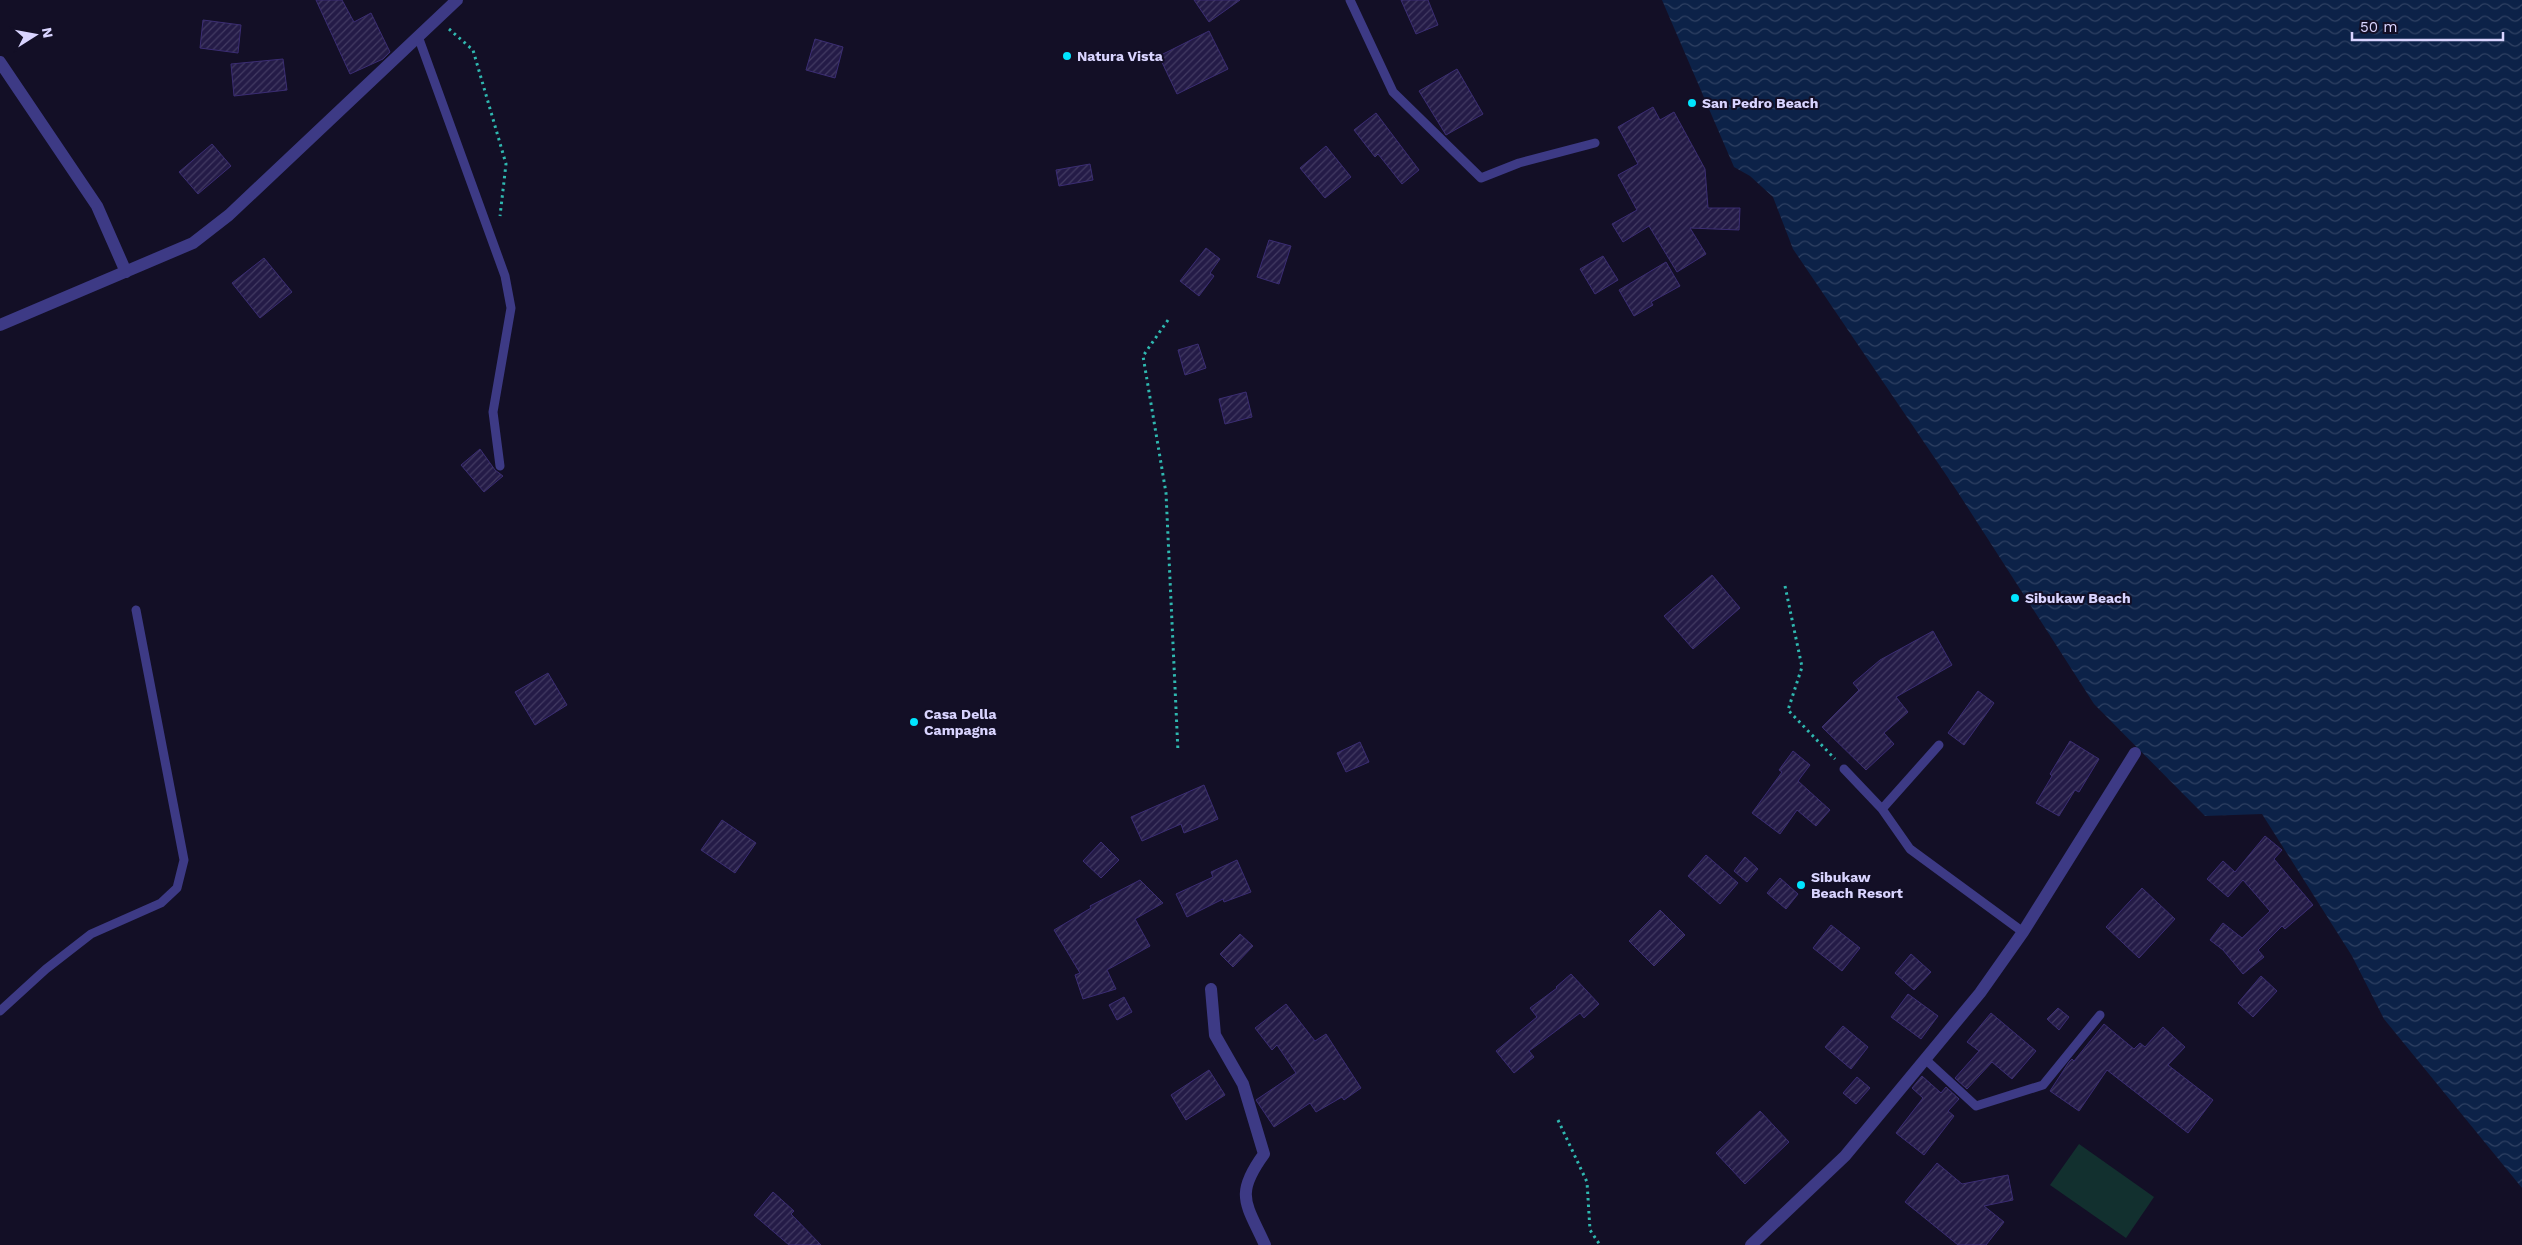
<svg xmlns="http://www.w3.org/2000/svg" width="2522" height="1245" font-family="'Work Sans',sans-serif">
	<style>
		.park { fill: #12302f }
		.water { fill: url(#water-waves) }
		.building { fill: url(#building-hatch); stroke: #3b2d73 }
		.lines { fill: none; stroke-linecap: round; stroke-linejoin: round }
		.path { stroke: #2fb8b0; stroke-width: 3; stroke-dasharray: 2.5 4; stroke-linecap: butt }
		.service { stroke: #3d3a85; stroke-width: 9 }
		.minor { stroke: #3d3a85; stroke-width: 12 }
		.poi-dot { fill: #00e5ff; stroke: #130f26; stroke-width: 2 }
		.labels { text-anchor: middle; dominant-baseline: central; stroke-width: 4; stroke-linejoin: round; paint-order: stroke }
		.poi-label { font-size: 14px; font-weight: bold; fill: #d9d4ff; stroke: #130f26; text-anchor: start }
	</style>
	<defs>
		<pattern id="water-waves" width="16" height="10" patternUnits="userSpaceOnUse" patternTransform="scale(1.25)"><rect width="16" height="10" fill="#0c2248"/><path d="M0 5q4-4 8 0t8 0" fill="none" stroke="#2f4163"/></pattern>
		<pattern id="building-hatch" width="6" height="6" patternUnits="userSpaceOnUse" patternTransform="scale(1.25)"><rect width="6" height="6" fill="#241b47"/><path d="M-1 1l2-2M0 6l6-6M5 7l2-2" fill="none" stroke="#433b63"/></pattern>
	</defs>
	<rect width="100%" height="100%" fill="#130f26"/>
	<path class="park" d="M 2079,1144 L 2154,1197 L 2126,1238 L 2050,1185 Z"/>
	<path class="water" d="M 1662,0 L 2522,0 L 2522,1188 L 2384,1019 L 2352,956 L 2262,814 L 2205,816 L 2094,704 L 1957,491 L 1793,249 L 1773,197 L 1750,176 L 1734,167 Z"/>
	<path class="building" d="M 316,0 L 342,0 L 354,22 L 371,13 L 390,52 L 383,59 L 350,74 Z
		M 1194,0 L 1240,0 L 1209,22 Z
		M 1401,0 L 1428,0 L 1438,25 L 1416,34 Z
		M 203,20 L 241,25 L 238,53 L 200,48 Z
		M 1209,31 L 1228,69 L 1177,94 L 1159,56 Z
		M 815,39 L 843,47 L 835,78 L 806,70 Z
		M 283,59 L 287,90 L 234,96 L 231,64 Z
		M 1457,69 L 1483,114 L 1446,135 L 1419,91 Z
		M 1653,107 L 1660,120 L 1674,112 L 1705,169 L 1708,208 L 1740,208 L 1739,230 L 1690,228 L 1706,254 L 1677,272 L 1649,226 L 1623,242 L 1612,224 L 1637,210 L 1618,175 L 1638,164 L 1618,127 Z
		M 1376,113 L 1419,170 L 1402,184 L 1378,154 L 1375,157 L 1354,130 Z
		M 212,144 L 231,166 L 198,194 L 179,172 Z
		M 1326,146 L 1351,177 L 1325,198 L 1300,168 Z
		M 1090,164 L 1093,180 L 1059,186 L 1056,170 Z
		M 1269,240 L 1291,246 L 1279,284 L 1257,277 Z
		M 1206,248 L 1220,259 L 1210,273 L 1214,276 L 1199,296 L 1180,281 Z
		M 1603,256 L 1618,280 L 1595,294 L 1580,269 Z
		M 264,258 L 292,292 L 260,318 L 232,283 Z
		M 1666,262 L 1680,286 L 1651,302 L 1653,305 L 1634,316 L 1619,290 Z
		M 1198,344 L 1206,368 L 1185,375 L 1178,350 Z
		M 1246,392 L 1252,417 L 1225,424 L 1219,399 Z
		M 480,449 L 495,470 L 503,476 L 484,492 L 461,465 Z
		M 1712,575 L 1740,608 L 1693,649 L 1664,616 Z
		M 1933,631 L 1952,665 L 1896,697 L 1908,712 L 1884,733 L 1894,744 L 1866,770 L 1822,727 L 1859,690 L 1853,683 L 1880,660 Z
		M 548,673 L 567,705 L 535,725 L 515,692 Z
		M 1978,691 L 1994,703 L 1964,745 L 1948,733 Z
		M 2070,741 L 2099,759 L 2079,792 L 2075,790 L 2059,816 L 2036,803 L 2052,776 L 2050,774 Z
		M 1360,742 L 1369,762 L 1346,772 L 1337,753 Z
		M 1793,751 L 1810,765 L 1798,781 L 1830,810 L 1816,826 L 1797,810 L 1780,834 L 1752,813 L 1782,772 L 1779,770 Z
		M 1204,785 L 1218,819 L 1184,833 L 1181,824 L 1142,841 L 1131,817 Z
		M 722,820 L 756,843 L 735,873 L 701,850 Z
		M 2265,836 L 2282,850 L 2274,859 L 2313,905 L 2285,929 L 2282,926 L 2258,950 L 2264,957 L 2243,974 L 2223,950 L 2210,940 L 2223,923 L 2242,938 L 2270,911 L 2243,880 L 2228,897 L 2207,879 L 2223,861 L 2235,872 Z
		M 1101,842 L 1119,860 L 1101,878 L 1083,861 Z
		M 1706,855 L 1738,883 L 1720,904 L 1688,876 Z
		M 1745,857 L 1758,869 L 1747,882 L 1734,871 Z
		M 1237,860 L 1251,892 L 1224,902 L 1223,899 L 1187,917 L 1176,894 L 1213,877 L 1211,872 Z
		M 1780,878 L 1798,894 L 1786,909 L 1767,893 Z
		M 1140,880 L 1163,903 L 1135,919 L 1150,946 L 1107,970 L 1116,989 L 1083,999 L 1075,975 L 1080,973 L 1054,930 L 1091,908 L 1090,906 Z
		M 2142,888 L 2175,919 L 2139,958 L 2106,927 Z
		M 1660,910 L 1685,935 L 1654,966 L 1629,941 Z
		M 1831,925 L 1860,948 L 1842,971 L 1813,948 Z
		M 1240,934 L 1253,946 L 1233,967 L 1220,954 Z
		M 1911,954 L 1931,972 L 1914,990 L 1895,973 Z
		M 1571,974 L 1599,1004 L 1584,1018 L 1580,1013 L 1529,1051 L 1534,1057 L 1514,1073 L 1496,1051 L 1537,1017 L 1530,1008 L 1557,988 L 1556,987 Z
		M 2261,976 L 2277,991 L 2253,1017 L 2238,1003 Z
		M 1908,994 L 1938,1016 L 1921,1039 L 1891,1017 Z
		M 1124,997 L 1132,1012 L 1117,1020 L 1109,1005 Z
		M 1286,1004 L 1315,1041 L 1326,1034 L 1361,1088 L 1344,1100 L 1342,1097 L 1316,1112 L 1310,1103 L 1274,1127 L 1256,1100 L 1296,1073 L 1277,1045 L 1272,1050 L 1255,1028 Z
		M 2058,1008 L 2069,1017 L 2059,1030 L 2047,1019 Z
		M 1991,1013 L 2036,1051 L 2012,1079 L 1992,1062 L 1967,1089 L 1955,1078 L 1979,1051 L 1967,1042 Z
		M 2104,1024 L 2134,1049 L 2140,1043 L 2145,1047 L 2163,1027 L 2185,1047 L 2168,1065 L 2213,1100 L 2188,1133 L 2107,1070 L 2079,1111 L 2050,1091 L 2069,1062 L 2072,1059 L 2074,1061 Z
		M 1843,1026 L 1868,1047 L 1851,1069 L 1825,1047 Z
		M 1209,1070 L 1225,1095 L 1186,1120 L 1171,1095 Z
		M 1922,1076 L 1941,1093 L 1946,1087 L 1959,1099 L 1948,1111 L 1954,1116 L 1924,1155 L 1896,1133 L 1923,1098 L 1912,1088 Z
		M 1857,1077 L 1870,1088 L 1856,1104 L 1843,1093 Z
		M 1760,1111 L 1789,1142 L 1745,1184 L 1716,1153 Z
		M 1937,1163 L 1962,1184 L 2008,1175 L 2013,1200 L 1984,1206 L 2004,1222 L 1986,1245 L 1958,1245 L 1905,1202 Z
		M 773,1192 L 794,1211 L 791,1214 L 821,1245 L 789,1245 L 754,1215 Z"/>
	<g class="lines">
		<path class="path" d="M 449,29 L 473,50 L 506,164 L 500,216
			M 1168,320 L 1143,356 L 1166,493 L 1178,752
			M 1785,586 L 1802,667 L 1788,710 L 1835,759
			M 1558,1120 L 1587,1182 L 1590,1230 L 1600,1245"/>
		<path class="service" d="M 1350,0 L 1393,92 L 1481,178 L 1519,163 L 1595,143
			M 419,39 L 505,276 L 511,308 L 493,412 L 500,466
			M 1844,769 L 1882,809 L 1910,849 L 2023,932
			M 1882,809 L 1939,745
			M 0,1011 L 46,969 L 91,934 L 161,903 L 177,888 L 184,860 L 136,610
			M 1925,1059 L 1976,1106 L 2043,1085 L 2100,1015"/>
		<path class="minor" d="M 0,62 L 97,206 L 126,272
			M 0,325 L 193,243 L 229,215 L 457,0
			M 1211,989 L 1215,1035 L 1243,1084 L 1264,1154 C 1234,1195 1246,1203 1265,1245
			M 1751,1245 L 1845,1156 L 1980,993 L 2023,932 L 2135,753"/>
	</g>
	<g class="poi-dot">
		<circle cx="1067" cy="56" r="5"/>
		<circle cx="1692" cy="103" r="5"/>
		<circle cx="2015" cy="598" r="5"/>
		<circle cx="914" cy="722" r="5"/>
		<circle cx="1801" cy="885" r="5"/>
	</g>
	<g class="labels">
		<g class="poi-label">
			<text x="1077" y="56">Natura Vista</text>
			<text x="1702" y="103">San Pedro Beach</text>
			<text x="2025" y="598">Sibukaw Beach</text>
			<text x="924" y="714">Casa Della<tspan x="924" dy="16">Campagna</tspan></text>
			<text x="1811" y="877">Sibukaw<tspan x="1811" dy="16">Beach Resort</tspan></text>
		</g>
	</g>
	<g transform="translate(35 35) rotate(79)" stroke="#130f26" stroke-width="4" paint-order="stroke">
	<path d="M0-4L9 19L0 12L-9 19Z" fill="#d9d4ff"/>
	<text y="-8" font-size="14" font-weight="bold" text-anchor="middle" fill="#d9d4ff">N</text>
	</g>
	<path d="M2352 32v8h151v-8" fill="none" stroke="#d9d4ff" stroke-width="2.5"/>
	<text x="2360" y="32" font-size="15" fill="#d9d4ff" stroke="#130f26" stroke-width="4" paint-order="stroke">50 m</text>
</svg>
